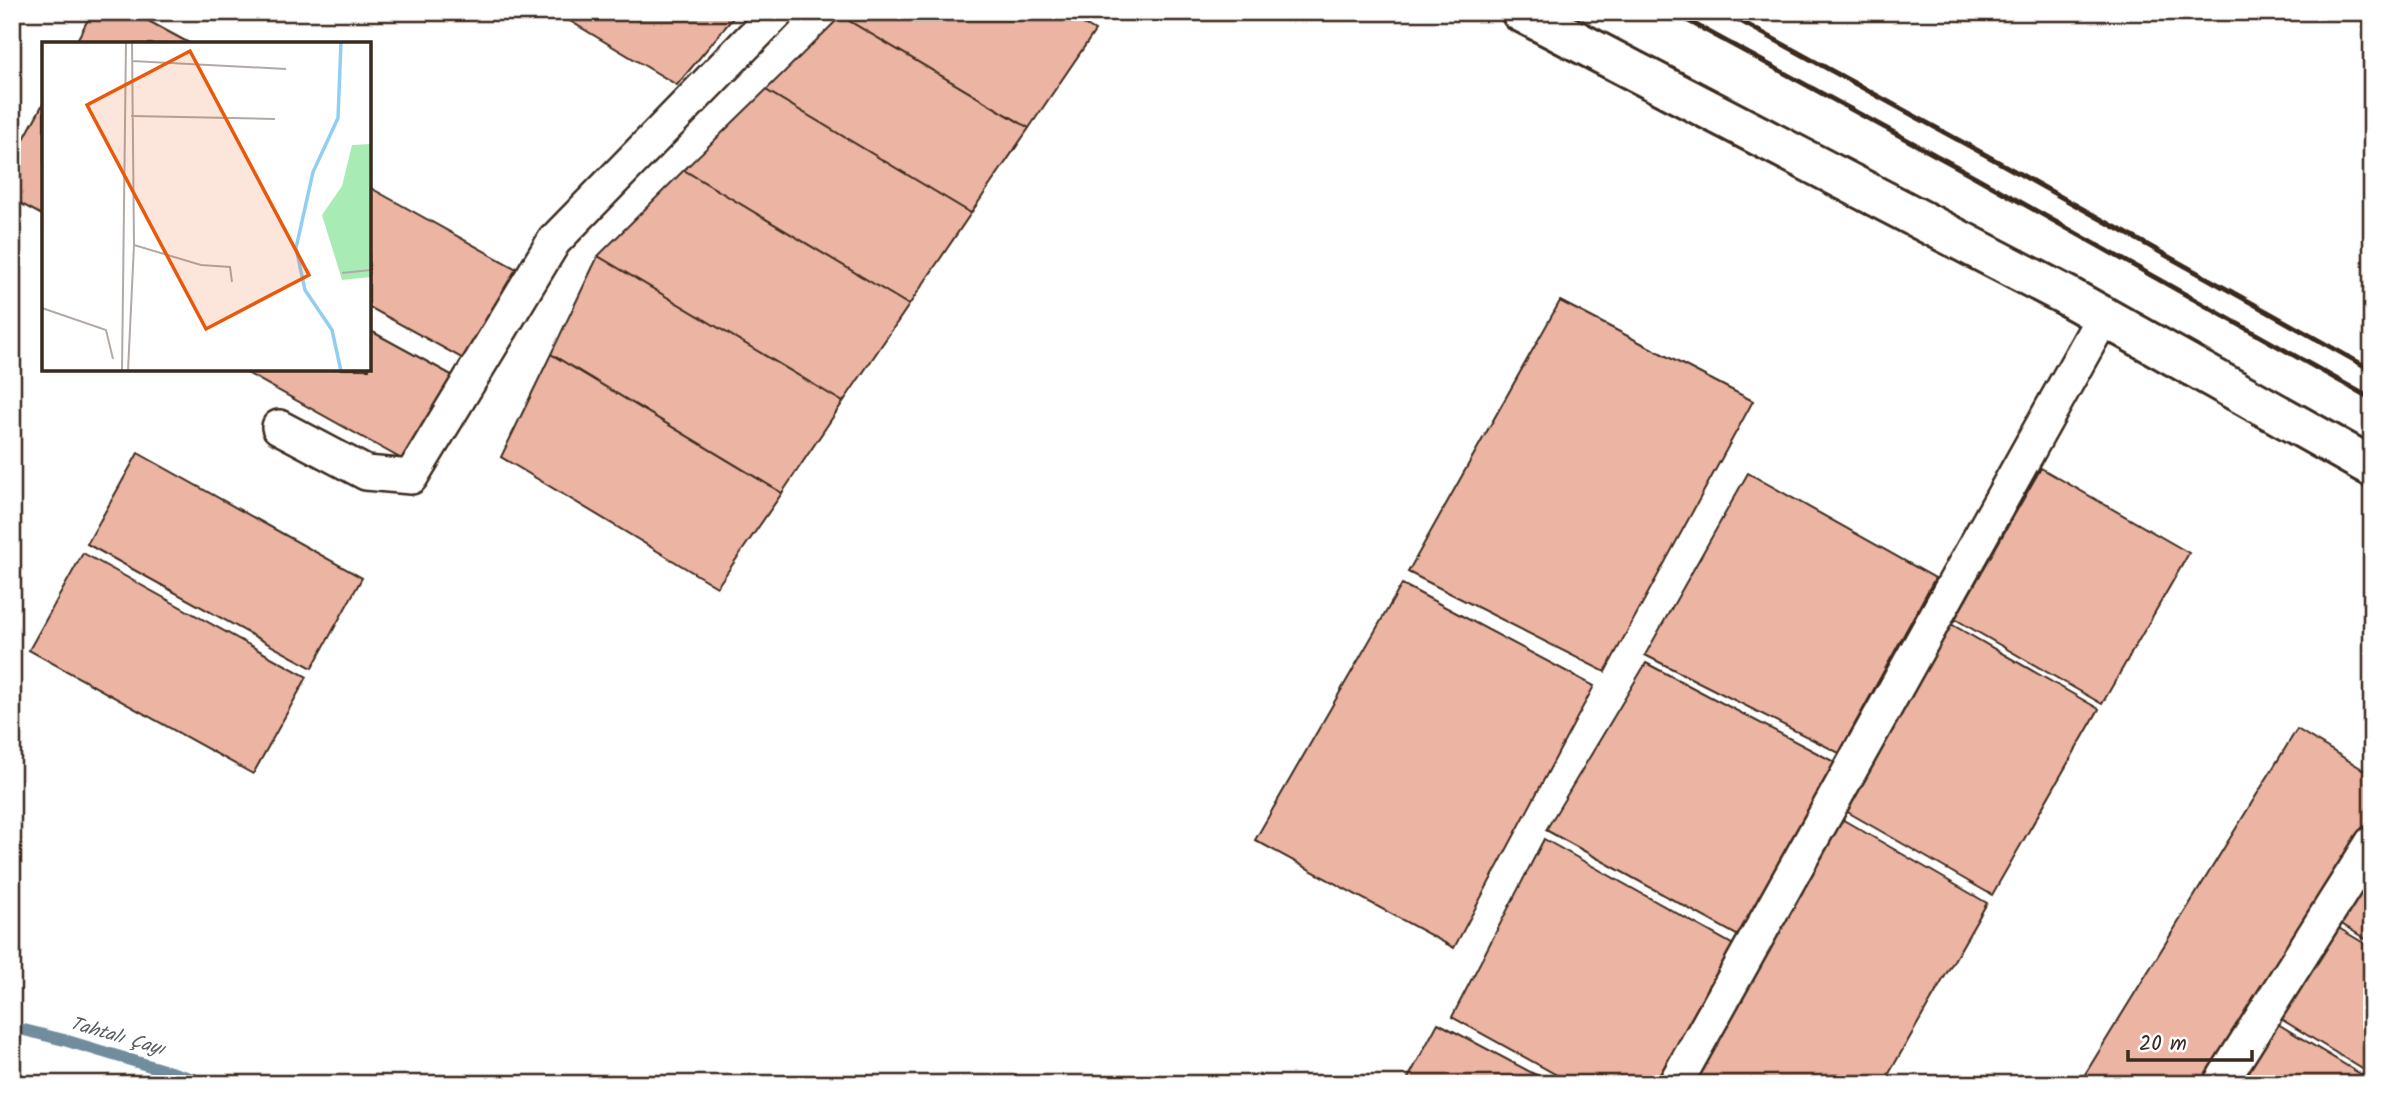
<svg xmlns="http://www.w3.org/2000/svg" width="2384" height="1096" font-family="Kalam,sans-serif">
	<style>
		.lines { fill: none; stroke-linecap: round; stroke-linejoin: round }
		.stream { stroke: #6f8c9d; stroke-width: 12 }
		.building { fill: #ecb4a3; stroke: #3b2a1e; stroke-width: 2 }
		.street-casing { stroke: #3b2a1e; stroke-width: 38 }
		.secondary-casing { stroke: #3b2a1e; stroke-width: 44 }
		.street { stroke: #fff; stroke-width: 33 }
		.secondary { stroke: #fff; stroke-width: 38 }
		.rail { stroke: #3b2a1e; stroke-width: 5 }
		.labels { text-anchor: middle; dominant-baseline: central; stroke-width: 6; stroke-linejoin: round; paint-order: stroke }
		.water-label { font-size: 19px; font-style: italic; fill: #555b5e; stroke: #fff }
		.inset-river { fill: none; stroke: #92cef2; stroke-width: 3.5 }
		.inset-road { fill: none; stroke: #b1aaa5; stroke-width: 2 }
		.view { fill: #e8590c; fill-opacity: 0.15; stroke: #e8590c; stroke-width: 3.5 }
		.inset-edge { fill: none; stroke: #3b2a1e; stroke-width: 3.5 }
	</style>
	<rect width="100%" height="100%" fill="#fff"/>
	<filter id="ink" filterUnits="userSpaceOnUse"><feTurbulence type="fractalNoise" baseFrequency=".0143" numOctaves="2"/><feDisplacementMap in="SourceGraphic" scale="14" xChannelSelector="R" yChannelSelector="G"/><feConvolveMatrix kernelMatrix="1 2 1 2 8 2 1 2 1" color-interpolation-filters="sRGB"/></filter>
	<g filter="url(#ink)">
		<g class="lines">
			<path class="stream" d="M 12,1027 L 64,1040 L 210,1084"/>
		</g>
		<path class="building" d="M 92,12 L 132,12 L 191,44 L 75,44 Z
			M 555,12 L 738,12 L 677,85 Z
			M 845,12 L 1063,12 L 1095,31 L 1029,128 L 841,16 Z
			M 841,16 L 1029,128 L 971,213 L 766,90 Z
			M 766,90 L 971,213 L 909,305 L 684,170 Z
			M 44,102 L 44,216 L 12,199 L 12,161 Z
			M 684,170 L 909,305 L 843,402 L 598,256 Z
			M 369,187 L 520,271 L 467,361 L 369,307 Z
			M 598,256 L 843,402 L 782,493 L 551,354 Z
			M 1560,301 L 1753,401 L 1605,672 L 1408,572 Z
			M 369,330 L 457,378 L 407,462 L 240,369 L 369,369 Z
			M 551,354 L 782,493 L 717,587 L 501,457 Z
			M 138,453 L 362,578 L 312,668 L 87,544 Z
			M 2041,468 L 2189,553 L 2102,704 L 1955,619 Z
			M 1748,473 L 1935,578 L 1839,753 L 1645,655 Z
			M 83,553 L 307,677 L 253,774 L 29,650 Z
			M 1402,584 L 1594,686 L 1454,948 L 1255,840 Z
			M 1951,624 L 2099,709 L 1992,895 L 1844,810 Z
			M 1646,663 L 1838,764 L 1742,938 L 1546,830 Z
			M 2297,729 L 2372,775 L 2372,824 L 2212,1084 L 2079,1084 Z
			M 1840,818 L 1987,903 L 1883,1084 L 1687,1084 Z
			M 1544,839 L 1737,947 L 1664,1084 L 1573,1084 L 1452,1017 Z
			M 2372,871 L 2372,943 L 2340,923 Z
			M 2337,927 L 2372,948 L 2372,1075 L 2281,1019 Z
			M 1438,1023 L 1553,1084 L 1405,1084 Z
			M 2278,1024 L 2372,1081 L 2372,1084 L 2241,1084 Z"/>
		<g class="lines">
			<g class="street-casing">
				<path id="street" d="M 279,427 L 366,473 L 411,477 L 554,241 L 777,12
					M 1675,1084 L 2103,317
					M 2220,1084 L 2372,843"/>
			</g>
			<g class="secondary-casing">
				<path id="secondary" d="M 1521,12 L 2067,296 L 2372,467"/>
			</g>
			<use href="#street" class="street"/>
			<use href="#secondary" class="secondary"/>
			<path class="rail" d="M 1672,12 L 1972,175 L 2372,399
				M 1724,12 L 1984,154 L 2372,370"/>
		</g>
	</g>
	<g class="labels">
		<g class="water-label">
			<text transform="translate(117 1037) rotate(16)">Tahtalı Çayı</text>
		</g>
	</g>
	<g transform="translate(42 42)">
		<rect width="329" height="329" fill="#fff"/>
		<path d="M 329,102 L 329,235 L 300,238 L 280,173 L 300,144 L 310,103 Z" fill="#a8ebb5"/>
		<path class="inset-river" d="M 299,329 L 290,288 L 263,248 L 254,206 L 271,130 L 296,76 L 299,0"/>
		<path class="inset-road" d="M 90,19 L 244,27M 89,74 L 233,77M 92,203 L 159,223 L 188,225 L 190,240M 300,231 L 329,228M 0,266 L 64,288 L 71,317M 80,329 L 84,0M 86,329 L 92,203 L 90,0"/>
		<path class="view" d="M 148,9 L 267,233 L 164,287 L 45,63 Z"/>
		<rect width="329" height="329" class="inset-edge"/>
	</g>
	<rect width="2384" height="1096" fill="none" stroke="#fff" stroke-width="42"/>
	<rect x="21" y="21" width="2342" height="1054" fill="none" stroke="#3b2a1e" stroke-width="2.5" filter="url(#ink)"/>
	<path d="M2128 1050v10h124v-10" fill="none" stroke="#3b2a1e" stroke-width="3.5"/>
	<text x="2139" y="1050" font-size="21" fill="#3b2a1e" stroke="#ffffff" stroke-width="5" paint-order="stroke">20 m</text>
</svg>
